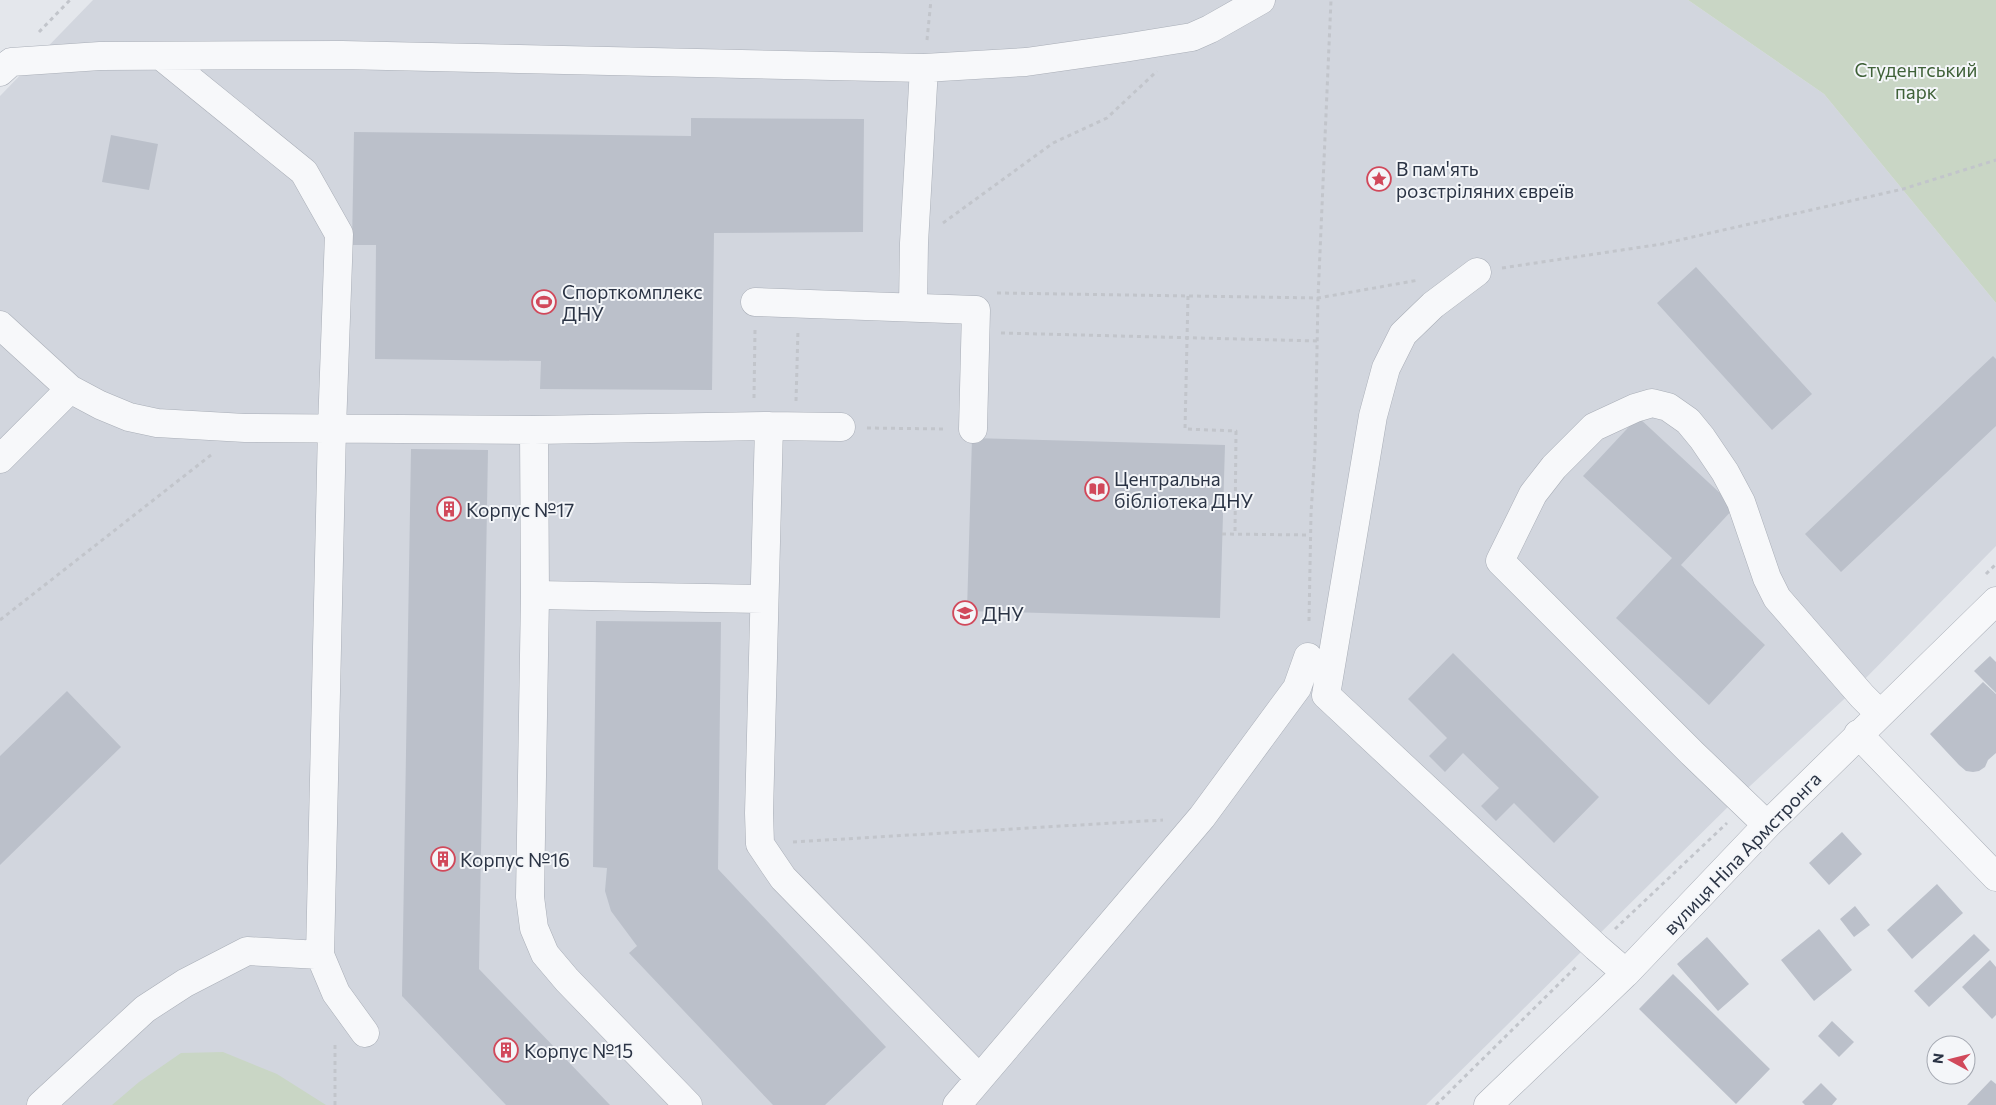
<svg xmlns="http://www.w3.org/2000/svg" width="1996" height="1105" font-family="Commissioner,sans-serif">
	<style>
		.built { fill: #d2d6de }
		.green { fill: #c9d6c5 }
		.building { fill: #bbc0ca }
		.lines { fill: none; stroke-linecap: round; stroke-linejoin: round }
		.minor-casing { stroke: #a9aeb7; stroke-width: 29 }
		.path { stroke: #c2c5cb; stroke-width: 3; stroke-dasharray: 4 4; stroke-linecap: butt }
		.minor { stroke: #f7f8fa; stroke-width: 28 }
		.labels { text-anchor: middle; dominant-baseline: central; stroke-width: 4; stroke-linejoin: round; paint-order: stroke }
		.park-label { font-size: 19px; fill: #3f6138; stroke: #f4f6f9 }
		.poi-label { font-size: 19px; fill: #2b3445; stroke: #f4f6f9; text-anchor: start }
		.street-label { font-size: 19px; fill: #2b3445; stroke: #f4f6f9 }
	</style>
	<rect width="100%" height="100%" fill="#e4e7ec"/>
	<path class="built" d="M 93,0 L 1688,0 L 1824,94 L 1996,303 L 1996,546 L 1855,689 L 1737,798 L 1426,1105 L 0,1105 L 0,96 Z"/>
	<path class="green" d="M 1688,0 L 1996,0 L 1996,303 L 1824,94 Z
		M 223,1052 L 277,1074 L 326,1105 L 112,1105 L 139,1082 L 181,1053 Z"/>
	<path class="building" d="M 691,118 L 864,119 L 863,232 L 714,233 L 712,390 L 540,389 L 541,361 L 375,359 L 376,245 L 352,245 L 354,132 L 691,136 Z
		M 111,135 L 158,144 L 149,190 L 102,182 Z
		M 1696,267 L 1812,394 L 1772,430 L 1657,303 Z
		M 1993,356 L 1996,359 L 1996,426 L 1841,572 L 1805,534 Z
		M 1638,417 L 1735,507 L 1681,565 L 1765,645 L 1709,705 L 1616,618 L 1672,558 L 1583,476 Z
		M 972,438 L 1225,445 L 1220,618 L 967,611 Z
		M 411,449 L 488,450 L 479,969 L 610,1105 L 506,1105 L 402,996 Z
		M 596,621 L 721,622 L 718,869 L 886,1047 L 825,1105 L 773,1105 L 629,953 L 637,946 L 611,911 L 605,891 L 607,868 L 593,867 Z
		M 1453,653 L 1599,797 L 1554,843 L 1514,803 L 1496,821 L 1481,806 L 1499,788 L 1463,753 L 1445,772 L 1429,756 L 1447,738 L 1408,699 Z
		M 1990,656 L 1996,662 L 1996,693 L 1974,671 Z
		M 1983,682 L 1996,694 L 1996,753 L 1988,760 L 1985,767 L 1979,771 L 1973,772 L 1966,771 L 1959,765 L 1930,734 Z
		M 67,691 L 121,747 L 0,865 L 0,756 Z
		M 1842,832 L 1862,854 L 1829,885 L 1809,863 Z
		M 1937,884 L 1963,913 L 1912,959 L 1887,930 Z
		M 1855,906 L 1870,925 L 1854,937 L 1840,919 Z
		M 1819,929 L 1852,970 L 1814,1001 L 1781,960 Z
		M 1974,934 L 1990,950 L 1929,1007 L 1914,991 Z
		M 1707,937 L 1749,984 L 1718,1011 L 1677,964 Z
		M 1990,960 L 1996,967 L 1996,1015 L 1992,1019 L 1962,987 Z
		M 1673,974 L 1770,1069 L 1736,1104 L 1639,1009 Z
		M 1832,1021 L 1854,1042 L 1839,1057 L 1818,1036 Z
		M 1991,1080 L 1996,1084 L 1996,1105 L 1967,1105 Z
		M 1821,1083 L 1837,1099 L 1832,1105 L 1805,1105 L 1802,1102 Z"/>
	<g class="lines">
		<g class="minor-casing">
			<path id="minor" d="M 161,56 L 304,172 L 339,234 L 332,428 L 320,955 L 336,993 L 365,1033
				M 924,68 L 1026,62 L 1124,48 L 1192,37 L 1210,29 L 1261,0
				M 0,72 L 11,62 L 100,56 L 342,55 L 924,68 L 914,243 L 913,307
				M 1477,272 L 1433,305 L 1403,334 L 1386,368 L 1373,416 L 1326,695 L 1596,947 L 1626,973
				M 755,302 L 976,310 L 973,429
				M 0,325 L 70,389 L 100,405 L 129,417 L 157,423 L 245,428 L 534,430 L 769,426 L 841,427
				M 769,426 L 759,813 L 760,844 L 783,878 L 979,1078
				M 534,430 L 535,595 L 530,897 L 534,928 L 545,954 L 567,980 L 688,1105
				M 0,459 L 70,389
				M 535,595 L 763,599
				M 1858,734 L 1996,877
				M 1767,825 L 1693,754 L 1500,561 L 1533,494 L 1554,467 L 1594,427 L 1635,408 L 1652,403 L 1668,407 L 1688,421 L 1702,438 L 1725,472 L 1741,502 L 1767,578 L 1777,598 L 1862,696 L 1880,714
				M 41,1105 L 145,1009 L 185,983 L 247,951 L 320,955
				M 957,1105 L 1202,817 L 1297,688 L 1308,657
				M 1488,1105 L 1626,973 L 1767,825 L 1996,601"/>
		</g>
		<path class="path" d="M 39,32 L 70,0
			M 927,40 L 931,0
			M 943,223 L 1053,143 L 1107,118 L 1157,71
			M 1502,268 L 1662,244 L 1903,189 L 1996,160
			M 997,293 L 1318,298 L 1419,280
			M 1188,296 L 1185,429 L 1236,431 L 1235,534
			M 1001,333 L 1318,341
			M 754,398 L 755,330
			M 796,401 L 798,330
			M 867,428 L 945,429
			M 1222,534 L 1310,535
			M 1986,574 L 1996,564
			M 0,620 L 211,455
			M 1309,621 L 1311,513 L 1315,451 L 1318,298 L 1331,0
			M 793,842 L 1163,820
			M 1615,929 L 1727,823
			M 335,1105 L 335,1041
			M 1436,1105 L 1577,966"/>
		<use href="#minor" class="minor"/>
	</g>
	<defs>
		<g id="sight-ring" transform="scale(1.25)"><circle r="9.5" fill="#f4f6f9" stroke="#d1495b" stroke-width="1.5"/><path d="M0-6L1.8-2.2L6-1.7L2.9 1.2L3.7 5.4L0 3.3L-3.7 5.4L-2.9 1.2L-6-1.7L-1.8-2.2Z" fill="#d1495b"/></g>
		<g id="stadium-ring" transform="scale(1.25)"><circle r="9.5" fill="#f4f6f9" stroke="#d1495b" stroke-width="1.5"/><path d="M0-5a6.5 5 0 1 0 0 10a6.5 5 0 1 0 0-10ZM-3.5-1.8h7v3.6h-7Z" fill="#d1495b"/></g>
		<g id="library-ring" transform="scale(1.25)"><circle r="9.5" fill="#f4f6f9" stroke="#d1495b" stroke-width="1.5"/><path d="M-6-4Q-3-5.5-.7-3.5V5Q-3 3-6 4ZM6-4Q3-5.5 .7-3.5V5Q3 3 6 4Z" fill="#d1495b"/></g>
		<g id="building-ring" transform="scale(1.25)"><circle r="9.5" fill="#f4f6f9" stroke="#d1495b" stroke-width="1.5"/><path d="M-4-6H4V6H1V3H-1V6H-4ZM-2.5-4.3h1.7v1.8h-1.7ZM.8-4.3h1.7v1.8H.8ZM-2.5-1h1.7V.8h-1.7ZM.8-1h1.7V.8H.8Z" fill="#d1495b"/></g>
		<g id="university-ring" transform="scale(1.25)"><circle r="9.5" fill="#f4f6f9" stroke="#d1495b" stroke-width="1.5"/><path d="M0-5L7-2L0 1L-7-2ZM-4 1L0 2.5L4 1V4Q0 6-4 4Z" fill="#d1495b"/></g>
	</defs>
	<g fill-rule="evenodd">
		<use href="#sight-ring" x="1379" y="179"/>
		<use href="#stadium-ring" x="544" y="302"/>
		<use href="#library-ring" x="1097" y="489"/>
		<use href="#building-ring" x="449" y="509"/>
		<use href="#university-ring" x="965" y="613"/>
		<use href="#building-ring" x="443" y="859"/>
		<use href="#building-ring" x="506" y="1050"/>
	</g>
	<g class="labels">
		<g class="park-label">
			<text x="1916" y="69">Студентський<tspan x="1916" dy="22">парк</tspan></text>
		</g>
		<g class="poi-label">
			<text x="1396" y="168">В пам'ять<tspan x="1396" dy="22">розстріляних євреїв</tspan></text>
			<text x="562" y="291">Спорткомплекс<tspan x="562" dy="22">ДНУ</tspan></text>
			<text x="1114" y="478">Центральна<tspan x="1114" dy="22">бібліотека ДНУ</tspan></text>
			<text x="466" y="509">Корпус №17</text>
			<text x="982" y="613">ДНУ</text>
			<text x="460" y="859">Корпус №16</text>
			<text x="524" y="1050">Корпус №15</text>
		</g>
		<g class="street-label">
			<text transform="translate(1742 853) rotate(-46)">вулиця Ніла Армстронга</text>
		</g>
	</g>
	<g transform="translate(1951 1060) rotate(277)"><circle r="24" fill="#f4f6f9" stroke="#a4a8b1"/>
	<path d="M0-4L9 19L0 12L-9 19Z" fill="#d1495b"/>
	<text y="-8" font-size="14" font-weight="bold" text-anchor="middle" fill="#2b3445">N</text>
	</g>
</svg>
